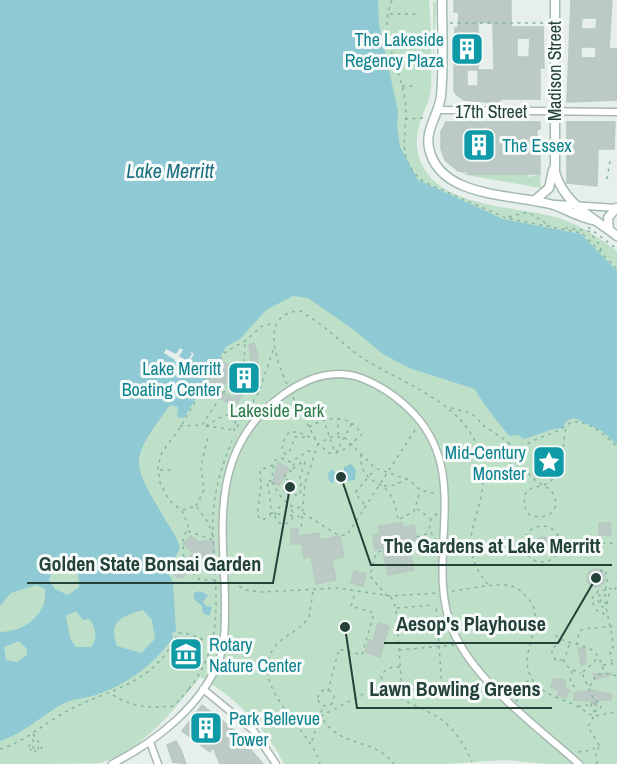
<svg xmlns="http://www.w3.org/2000/svg" width="617" height="764" font-family="'Archivo Narrow',sans-serif">
	<style>
		.green { fill: #bfe0c8 }
		.water { fill: #8ec9d4; fill-rule: evenodd }
		.pier { fill: #e6efeb }
		.building { fill: #bbcac4; stroke: #b8c9c2; stroke-width: 1.5; fill-rule: evenodd }
		.lines { fill: none; stroke-linecap: round; stroke-linejoin: round }
		.street-casing { stroke: #a8b8b2; stroke-width: 9 }
		.secondary-casing { stroke: #a4bbb3; stroke-width: 11 }
		.path { stroke: #86b3a5; stroke-width: 1.5; stroke-dasharray: 3 4.5; stroke-linecap: butt }
		.street { stroke: #fff; stroke-width: 6 }
		.secondary { stroke: #fff; stroke-width: 8 }
		.labels { text-anchor: middle; dominant-baseline: central; stroke-width: 6; stroke-linejoin: round; paint-order: stroke }
		.culture-label { font-size: 18px; fill: #0d838f; stroke: #f7fbf9; text-anchor: end }
		.street-label { font-size: 18px; fill: #24423a; stroke: #f7fbf9 }
		.park-label { font-size: 18px; fill: #2d7a4b; stroke: #f7fbf9 }
		.water-label { font-size: 20px; font-style: italic; fill: #1c6f80; stroke: #f7fbf9 }
		.leader { fill: none; stroke: #24423a; stroke-width: 2 }
		.callout-dot { fill: #24423a; stroke: #f7fbf9; stroke-width: 2 }
		.callout-label { font-size: 20px; text-anchor: middle; font-weight: bold; fill: #24423a; stroke: #f7fbf9; stroke-width: 6; stroke-linejoin: round; paint-order: stroke }
	</style>
	<rect width="100%" height="100%" fill="#e6efeb"/>
	<path class="green" d="M 0,0 L 429,0 C 431,16 433,83 430,96 C 425,112 415,128 417,147 C 425,211 517,204 562,219 C 583,227 600,238 617,251 L 617,764 L 548,764 L 505,760 L 448,764 L 284,764 C 266,728 235,697 200,677 C 173,711 144,749 101,763 C 85,764 21,764 0,764 Z
		M 433,0 L 436,3 L 433,92 Z
		M 458,171 L 468,174 L 528,174 L 529,177 L 540,174 L 541,188 L 466,175 Z"/>
	<path class="water" d="M 0,0 L 378,0 L 379,25 L 398,111 L 397,126 L 400,147 L 418,180 L 503,219 L 581,234 L 617,271 L 617,445 L 602,431 L 574,418 L 566,421 L 563,428 C 550,428 537,436 523,439 L 519,435 L 510,436 C 504,431 477,395 475,389 L 409,368 L 383,354 L 354,330 L 308,298 L 293,296 L 266,310 L 240,339 L 226,347 L 184,418 L 177,417 L 178,407 L 170,405 C 129,462 130,460 165,519 C 170,528 178,538 180,548 L 168,572 L 173,583 L 176,631 L 172,633 L 173,638 C 153,665 128,684 96,695 C 86,698 73,699 64,703 C 42,715 25,733 0,741 L 0,632 C 24,632 48,615 45,589 L 36,585 L 11,593 L 0,606 ZM 66,563 C 79,568 79,575 79,587 L 68,595 L 55,589 L 49,580 L 53,569 ZM 143,610 L 152,620 L 155,639 L 141,653 L 117,646 C 108,622 121,616 143,610 ZM 76,611 L 83,620 L 89,619 C 96,627 98,638 91,647 L 76,647 L 70,638 L 66,616 ZM 19,641 L 27,649 L 27,655 L 17,662 L 6,660 L 4,647 Z
		M 351,464 L 356,470 L 355,480 L 346,481 L 343,477 L 335,479 L 333,483 L 329,481 L 328,473 L 333,469 L 336,474 L 344,472 L 344,467 Z
		M 200,591 L 208,595 L 203,602 L 206,606 L 212,607 L 209,616 L 203,613 L 202,606 L 194,599 L 194,593 Z"/>
	<path class="pier" d="M 180,348 L 183,350 L 179,356 L 187,361 L 192,354 L 190,351 L 194,354 L 189,362 L 209,372 L 207,377 L 176,361 L 174,364 L 175,360 L 164,353 L 166,349 L 176,354 Z"/>
	<path class="building" d="M 454,0 L 511,0 L 511,27 L 543,27 L 544,68 L 540,68 L 540,99 L 500,99 L 500,102 L 485,102 L 464,100 L 457,95 L 454,91 L 454,76 L 455,28 L 458,28 L 459,12 L 454,12 ZM 478,22 L 493,23 L 494,70 L 478,70 ZM 517,38 L 530,38 L 529,57 L 517,57 ZM 467,70 L 478,70 L 478,86 L 467,86 Z
		M 571,0 L 612,0 L 609,49 L 617,49 L 617,100 L 567,102 ZM 582,18 L 597,18 L 596,29 L 581,29 ZM 581,47 L 596,47 L 596,58 L 581,58 Z
		M 446,122 L 540,122 L 540,129 L 537,129 L 537,156 L 540,156 L 540,174 L 468,174 L 468,172 L 458,171 L 445,160 L 441,149 L 441,132 Z
		M 567,122 L 615,122 L 614,149 L 598,149 L 597,186 L 567,183 Z
		M 254,343 L 258,355 L 257,369 L 235,407 L 205,389 L 221,361 L 248,376 L 251,360 L 249,345 ZM 227,380 L 240,388 L 234,398 L 221,391 Z
		M 278,462 L 289,469 L 280,485 L 274,484 L 273,481 Z
		M 402,522 L 403,527 L 414,525 L 417,540 L 413,541 L 411,556 L 414,570 L 388,575 L 382,548 L 375,550 L 373,535 L 380,533 L 379,526 Z
		M 599,523 L 610,523 L 611,535 L 599,535 Z
		M 291,529 L 298,529 L 298,536 L 319,533 L 320,540 L 340,536 L 344,557 L 332,559 L 336,580 L 316,584 L 311,557 L 304,558 L 302,544 L 291,544 Z
		M 191,536 L 199,542 L 214,541 L 215,564 L 203,565 L 202,554 L 192,565 L 186,560 L 193,553 L 183,544 Z
		M535 545a8 8 0 1 1 16 0a8 8 0 1 1-16 0Z
		M174.5 572a5.5 5.5 0 1 1 11 0a5.5 5.5 0 1 1-11 0Z
		M587 578a9 9 0 1 1 18 0a9 9 0 1 1-18 0Z
		M 354,571 L 366,574 L 363,586 L 351,583 Z
		M 378,623 L 389,626 L 380,657 L 365,652 L 369,640 L 373,641 Z
		M 191,643 L 198,661 L 189,664 L 188,659 L 180,662 L 175,648 Z
		M 578,648 L 585,648 L 586,664 L 581,665 Z
		M 611,673 L 611,675 L 594,680 L 593,674 Z
		M 553,679 L 565,680 L 565,687 L 570,691 L 565,698 L 557,695 L 559,691 L 551,687 Z
		M 590,690 L 612,694 L 611,700 L 598,700 L 597,707 L 590,701 L 574,700 L 574,693 Z
		M 202,705 L 243,737 L 244,742 L 263,764 L 220,764 L 213,747 L 210,752 L 182,731 Z
		M 176,741 L 181,750 L 186,764 L 173,762 L 167,745 Z"/>
	<g class="lines">
		<g class="street-casing">
			<path id="street" d="M 438,110 L 617,112
				M 555,204 L 617,208
				M 203,689 L 253,730 L 276,764
				M 150,742 L 158,764
				M 112,764 C 155,742 204,705 220,657 C 226,637 225,617 225,597 C 223,531 212,464 263,412 C 288,387 324,365 361,378 C 382,386 399,398 414,414 C 473,477 423,560 453,631 C 476,683 538,727 579,764"/>
		</g>
		<g class="secondary-casing">
			<path id="secondary" d="M 442,0 C 442,31 444,65 441,96 C 439,114 425,129 429,148 C 439,198 512,194 550,204 C 565,208 577,217 593,220
				M 555,0 L 555,172 C 564,204 592,217 617,236
				M 534,201 L 549,188 L 553,170
				M 609,230 L 608,218 L 616,208"/>
		</g>
		<path class="path" d="M 392,0 C 377,36 401,68 405,100 C 410,133 392,157 424,182 L 506,218 L 582,233 L 617,269
			M 390,14 L 417,14
			M 450,23 L 546,23
			M 402,86 L 417,86
			M 405,119 L 424,118
			M 607,179 L 610,161
			M 509,217 L 528,212 L 550,226
			M 588,227 L 617,249
			M 565,228 L 589,231 L 601,247 L 601,251
			M 287,384 C 276,361 259,313 300,311 C 322,323 338,340 358,355 C 406,388 481,404 483,476 C 484,520 452,539 488,585
			M 293,397 L 318,444 L 305,483 L 301,530
			M 451,408 C 458,410 467,411 473,415 C 477,417 480,422 483,425 C 493,433 509,440 516,451 C 522,460 524,470 533,478 C 539,485 550,486 554,495 C 562,514 539,523 526,512 L 524,497 C 529,485 536,489 546,484 C 565,475 562,445 566,428
			M 323,418 L 335,453
			M 180,426 L 202,425 L 244,362 L 245,342
			M 206,426 L 223,416 L 233,414 L 236,419 L 234,430 L 237,432
			M 206,426 L 234,430
			M 237,427 L 259,392 L 273,350
			M 309,427 C 328,416 348,413 362,434 C 353,442 342,455 329,453 L 318,444 L 330,437 L 344,437 L 375,468 L 409,480 L 420,490 L 438,494
			M 338,435 L 338,419
			M 305,437 L 295,437 L 289,453 L 285,454 L 282,450 L 283,442 L 289,432 L 298,432 L 315,439
			M 475,444 C 487,454 504,462 519,452 C 522,449 525,445 529,443 C 544,435 558,433 571,422 C 589,420 605,435 617,447
			M 336,453 L 352,423
			M 361,454 C 360,473 368,478 382,486 C 393,493 396,508 398,520 L 414,511 L 420,491
			M 496,457 L 524,471
			M 273,465 L 260,470 L 261,487 L 257,515 L 262,520 L 270,516 L 271,504 L 267,481 L 271,481 L 275,460 L 281,458 L 293,463
			M 293,469 L 303,461 L 305,462 L 299,480 L 301,483 L 300,495 L 284,494 L 285,475 L 293,469 L 294,460 L 308,451 L 314,452
			M 160,470 L 171,470
			M 286,479 L 300,486
			M 272,482 C 278,494 283,501 295,508 L 302,507
			M 384,486 L 396,485 L 407,478
			M 364,504 L 355,493 L 375,469
			M275 515a9 9 0 1 1 18 0a9 9 0 1 1-18 0Z
			M 196,506 L 204,490 L 201,466 L 208,436
			M 417,509 L 430,518
			M 183,510 L 196,506 L 208,522 L 213,537
			M 270,513 L 279,514 L 283,518 L 287,515 L 302,517
			M 303,513 L 338,535 L 347,535 L 417,427
			M524 544a18 18 0 1 1 36 0a18 18 0 1 1-36 0Z
			M 188,531 L 213,540
			M 417,537 L 429,533
			M 437,541 L 429,530 L 431,519 L 438,513
			M 452,548 L 617,543
			M 381,551 L 376,553 L 370,576 L 387,596
			M 418,554 L 437,552
			M 600,571 L 604,569 C 611,580 604,587 605,598 C 606,614 612,628 613,647 L 610,650 L 612,663
			M 617,577 L 617,578
			M 215,580 L 200,580 L 184,564 L 183,541 L 188,525 L 182,511 L 169,500 L 160,483 L 158,466 L 162,452 L 178,431 L 224,353 L 245,341 L 262,326 L 275,323
			M 233,582 L 245,590 L 262,592 L 337,588 L 391,596 L 438,593
			M 606,590 L 598,591 L 591,600 L 598,612 L 609,615
			M 452,591 C 470,589 488,584 507,585 C 515,586 520,590 526,596 C 551,620 515,652 532,679 C 543,696 562,698 578,707 C 584,710 588,714 594,716 L 617,712
			M 313,592 L 309,617 C 300,631 283,635 274,648 C 246,685 312,730 320,764
			M 598,594 L 602,597 L 600,603
			M 391,597 L 396,608 L 402,690 L 442,687 L 436,604
			M 598,600 L 600,606 L 607,608
			M 607,604 L 610,588 L 613,591 L 617,587
			M 397,608 L 434,605
			M 555,635 C 575,651 597,637 604,673
			M 561,640 L 551,650 L 556,661 L 563,660
			M 569,645 L 564,662 L 570,669 L 581,673
			M 577,645 L 579,632 L 583,629 L 617,626
			M 399,650 L 454,645
			M 603,665 L 617,663
			M 400,667 C 392,667 384,668 381,677 C 391,702 423,705 442,720 C 456,731 465,746 472,762
			M 572,671 L 570,682 L 578,691
			M 583,672 L 597,659
			M 590,686 L 596,675 L 604,673 L 617,676
			M 189,689 C 231,636 211,578 213,517 C 214,490 222,465 232,441
			M318 698a8 8 0 1 1 16 0a8 8 0 1 1-16 0Z
			M 328,691 L 339,649 L 362,655 L 374,613 L 351,606 L 355,593
			M 393,694 L 365,693 L 321,716 C 339,749 372,736 394,764
			M 113,695 C 134,708 150,708 174,706 L 189,689 L 192,691
			M591 706a5 5 0 1 1 10 0a5 5 0 1 1-10 0Z
			M 516,702 L 525,683 L 531,679
			M 578,706 L 588,705
			M 33,734 L 42,747 L 39,751 L 38,746 L 34,753 L 30,749 L 34,750 L 32,744 L 29,746 L 33,740 L 35,746
			M 312,741 L 323,706
			M 0,749 C 22,743 40,727 60,715 C 105,688 152,689 178,633 C 193,632 201,641 215,643
			M 578,752 L 592,750 L 599,745 L 588,727 L 594,716 L 595,702 L 582,673
			M 597,764 L 596,754 L 599,746"/>
		<use href="#street" class="street"/>
		<use href="#secondary" class="secondary"/>
	</g>
	<defs>
		<g id="building-square" transform="scale(1.725)"><rect x="-9" y="-9" width="18" height="18" rx="4" fill="#0f9aa8" stroke="#f7fbf9"/><path d="M-4-6H4V6H1V3H-1V6H-4ZM-2.5-4.3h1.7v1.8h-1.7ZM.8-4.3h1.7v1.8H.8ZM-2.5-1h1.7V.8h-1.7ZM.8-1h1.7V.8H.8Z" fill="#fff"/></g>
		<g id="sight-square" transform="scale(1.725)"><rect x="-9" y="-9" width="18" height="18" rx="4" fill="#0f9aa8" stroke="#f7fbf9"/><path d="M0-6L1.8-2.2L6-1.7L2.9 1.2L3.7 5.4L0 3.3L-3.7 5.4L-2.9 1.2L-6-1.7L-1.8-2.2Z" fill="#fff"/></g>
		<g id="museum-square" transform="scale(1.725)"><rect x="-9" y="-9" width="18" height="18" rx="4" fill="#0f9aa8" stroke="#f7fbf9"/><path d="M0-6L6-3V-2H-6V-3ZM-5-1h2V3h-2ZM-1-1h2V3h-2ZM3-1h2V3H3ZM-6 4H6V6H-6Z" fill="#fff"/></g>
	</defs>
	<g fill-rule="evenodd">
		<use href="#building-square" x="467" y="49"/>
		<use href="#building-square" x="479" y="145"/>
		<use href="#building-square" x="244" y="378"/>
		<use href="#sight-square" x="549" y="462"/>
		<use href="#museum-square" x="186" y="654"/>
		<use href="#building-square" x="206" y="728"/>
	</g>
	<g class="labels">
		<g class="culture-label">
			<text x="444" y="39">The Lakeside<tspan x="444" dy="21">Regency Plaza</tspan></text>
			<text x="502" y="145" text-anchor="start">The Essex</text>
			<text x="221" y="368">Lake Merritt<tspan x="221" dy="21">Boating Center</tspan></text>
			<text x="526" y="452">Mid-Century<tspan x="526" dy="21">Monster</tspan></text>
			<text x="209" y="644" text-anchor="start">Rotary<tspan x="209" dy="21">Nature Center</tspan></text>
			<text x="229" y="718" text-anchor="start">Park Bellevue<tspan x="229" dy="21">Tower</tspan></text>
		</g>
		<g class="street-label">
			<text transform="translate(554 71) rotate(-90)">Madison Street</text>
			<text x="491" y="111">17th Street</text>
		</g>
		<g class="park-label">
			<text x="277" y="410">Lakeside Park</text>
		</g>
		<g class="water-label">
			<text x="170" y="170">Lake Merritt</text>
		</g>
	</g>
	<path class="leader" d="M341 477L371 565H612M290 487L273 583H27M596 578L558 643H384M345 627L357 708H552"/>
	<g class="callout-dot">
		<circle cx="341" cy="477" r="6"/>
		<circle cx="290" cy="487" r="6"/>
		<circle cx="596" cy="578" r="6"/>
		<circle cx="345" cy="627" r="6"/>
	</g>
	<g class="callout-label">
		<text x="492" y="553">The Gardens at Lake Merritt</text>
		<text x="150" y="571">Golden State Bonsai Garden</text>
		<text x="471" y="631">Aesop's Playhouse</text>
		<text x="455" y="696">Lawn Bowling Greens</text>
	</g>
</svg>
